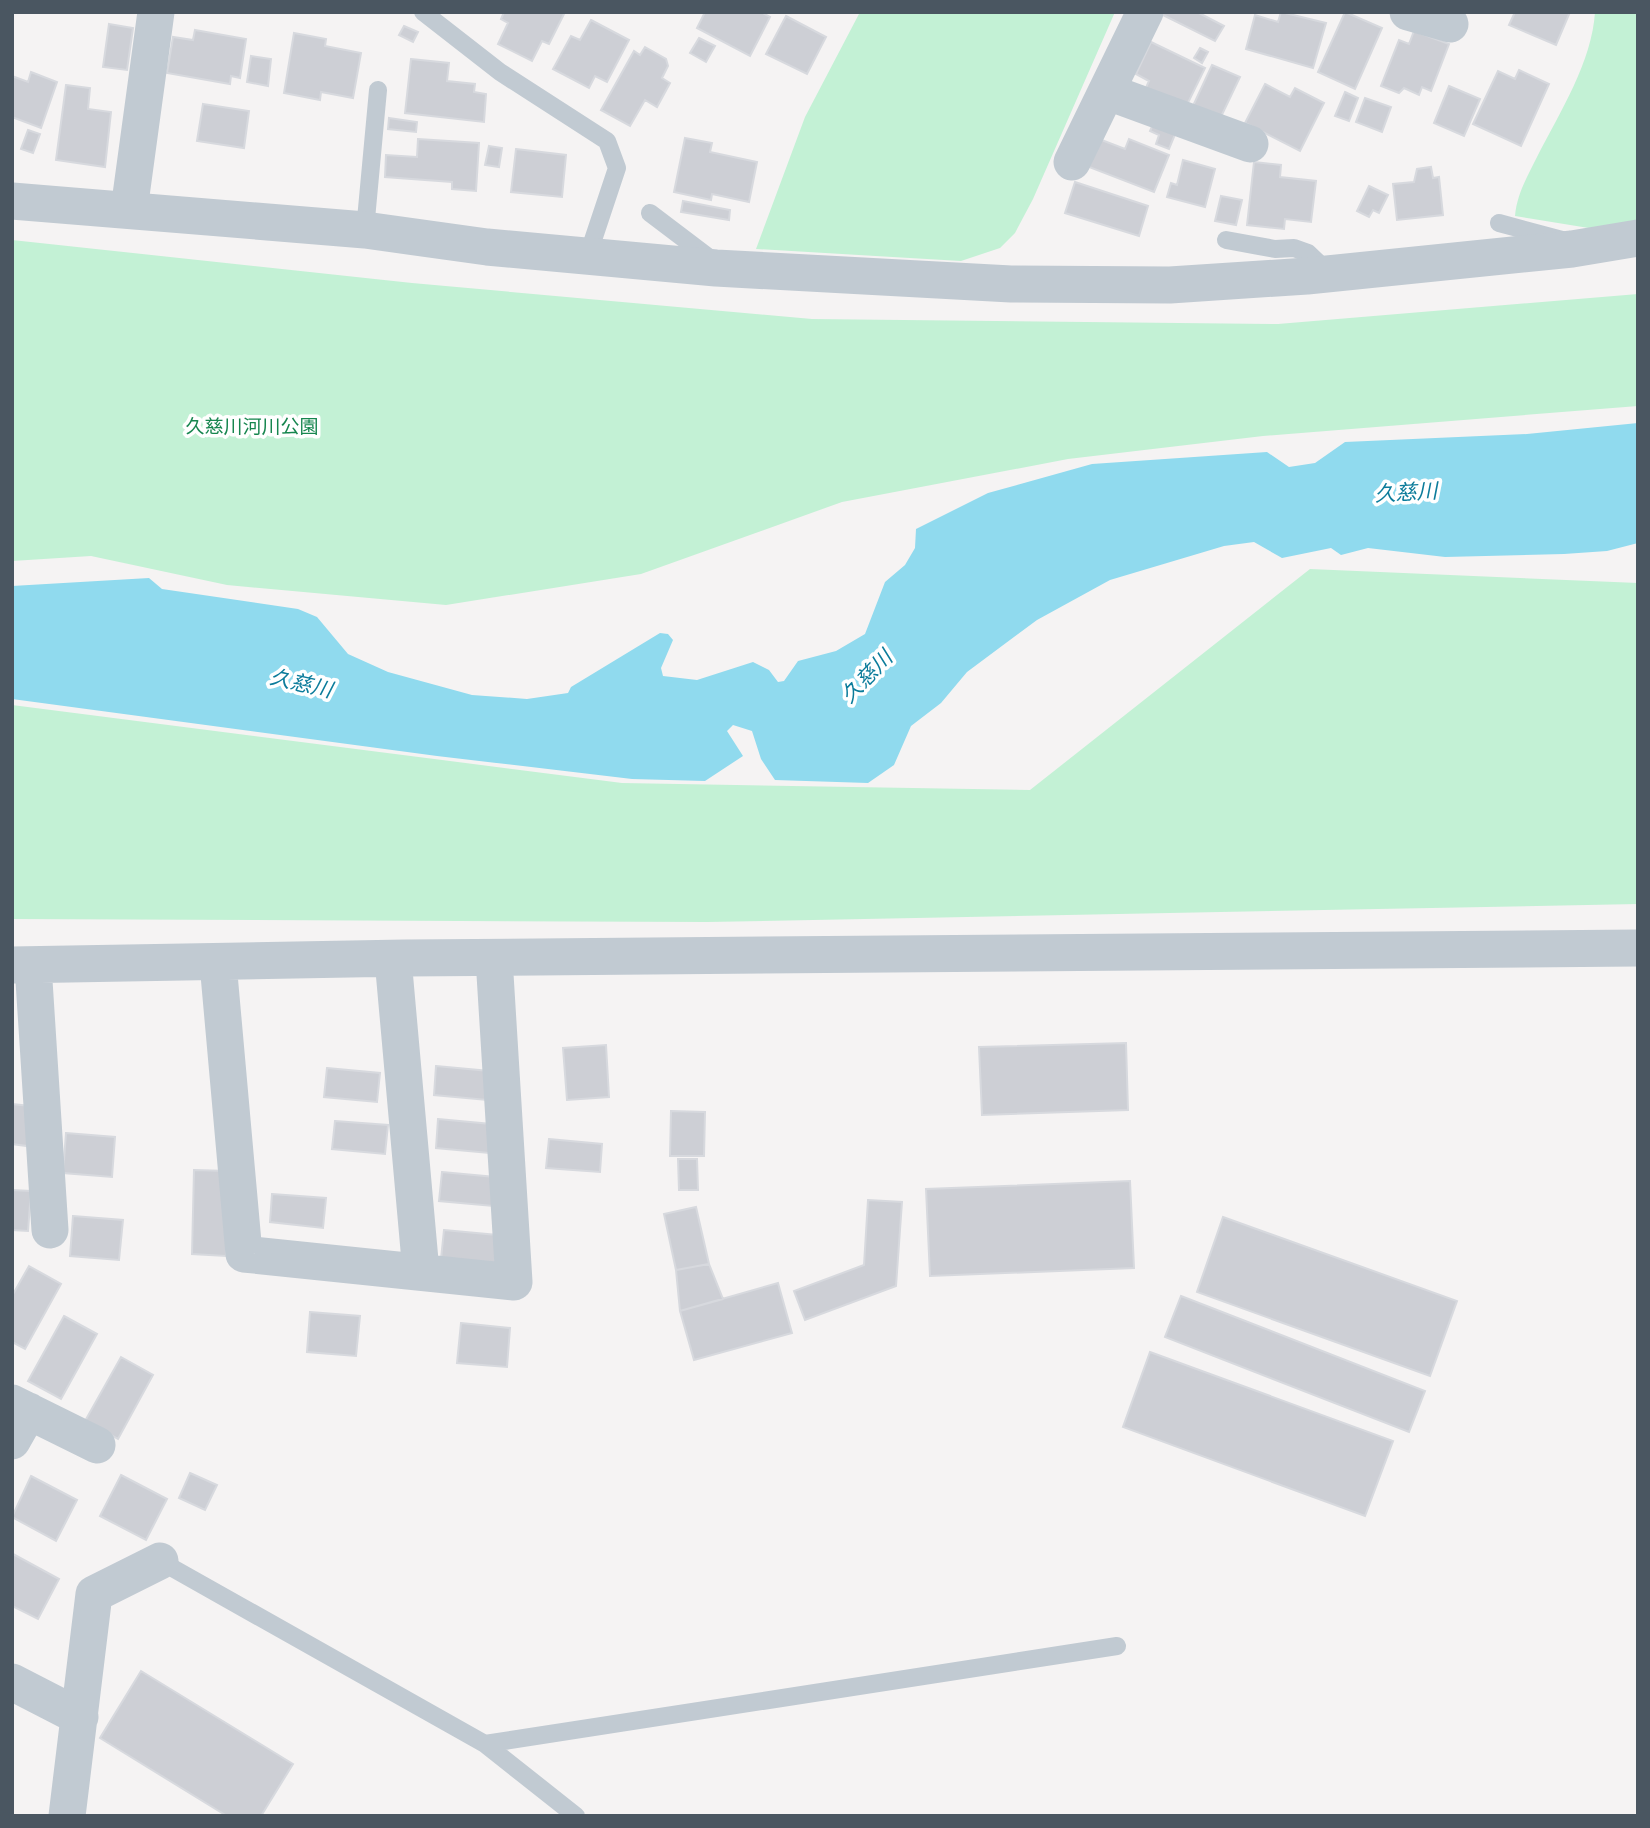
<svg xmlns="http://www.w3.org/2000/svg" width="1650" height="1828" font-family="'Varela Round','Noto Sans JP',sans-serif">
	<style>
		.green { fill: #c3f1d5 }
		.water { fill: #90daee }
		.building { fill: #cdcfd5; stroke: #d7d9de; stroke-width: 2 }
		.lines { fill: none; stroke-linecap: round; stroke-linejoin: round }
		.lane { stroke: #c1cad2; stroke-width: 18 }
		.street { stroke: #c1cad2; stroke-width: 37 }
		.labels { text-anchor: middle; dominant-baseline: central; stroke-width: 7; stroke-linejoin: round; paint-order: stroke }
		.park-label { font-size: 19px; fill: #17864f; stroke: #fff }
		.water-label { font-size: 21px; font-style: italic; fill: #0c7c9b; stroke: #fff }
	</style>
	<rect width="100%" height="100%" fill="#f5f3f3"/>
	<path class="green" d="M 860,12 L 1115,12 L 1033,199 L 1015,233 L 1000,248 L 961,261 L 756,249 L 805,117 Z
		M 1595,12 L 1638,12 L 1638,223 L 1601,230 L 1515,216 C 1517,194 1527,177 1537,157 C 1560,112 1592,62 1595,12 Z
		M 12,240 L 412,283 L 812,319 L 1278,324 L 1638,294 L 1638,406 L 1263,436 L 1068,459 L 842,502 L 641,574 L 446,605 L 227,585 L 91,556 L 12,561 Z
		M 1310,569 L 1638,583 L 1638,904 L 707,922 L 12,919 L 12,705 L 622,783 L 1030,790 Z"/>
	<path class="water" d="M 1638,423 L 1638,543 L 1607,551 L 1564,554 L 1445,557 L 1368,548 L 1341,555 L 1331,548 L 1282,558 L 1254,542 L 1224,546 L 1110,580 L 1037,620 L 967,672 L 941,703 L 911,726 L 894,765 L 868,783 L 775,780 L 761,759 L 752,731 L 733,725 L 727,731 L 743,756 L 705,781 L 632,779 L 437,756 L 12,699 L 12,586 L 149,578 L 162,589 L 298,609 L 317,617 L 348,654 L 388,672 L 472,695 L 527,699 L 568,693 L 571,687 L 660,633 L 668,634 L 673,640 L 661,668 L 663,676 L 697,680 L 753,662 L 769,670 L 778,682 L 784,681 L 798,661 L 836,651 L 865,634 L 885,582 L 905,565 L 915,548 L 916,529 L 988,493 L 1092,464 L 1267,452 L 1289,467 L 1315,463 L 1345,442 L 1527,434 Z"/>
	<path class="building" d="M 504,12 L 565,12 L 549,44 L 542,41 L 532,61 L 498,44 L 508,23 L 501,19 Z
		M 705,12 L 761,12 L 770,17 L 750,56 L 697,28 Z
		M 1197,12 L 1224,26 L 1215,41 L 1159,13 Z
		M 1281,12 L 1326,23 L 1313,68 L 1246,49 L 1255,15 L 1278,22 Z
		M 1345,12 L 1382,28 L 1355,89 L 1318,72 Z
		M 1515,12 L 1570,12 L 1556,45 L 1509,25 Z
		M 786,16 L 826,37 L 807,74 L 766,54 Z
		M 591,20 L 629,40 L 607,82 L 595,76 L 589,88 L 553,69 L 571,36 L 580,40 Z
		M 109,24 L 133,28 L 127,70 L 103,67 Z
		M 404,26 L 418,32 L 413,42 L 399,35 Z
		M 195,30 L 246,39 L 240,78 L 231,76 L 230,84 L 167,73 L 173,37 L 193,40 Z
		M 1414,31 L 1449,44 L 1431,91 L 1422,87 L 1419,95 L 1404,88 L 1399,93 L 1381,86 L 1399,40 L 1409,44 Z
		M 294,33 L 326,39 L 325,46 L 361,53 L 353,98 L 321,92 L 320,100 L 284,93 Z
		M 699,38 L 715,46 L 706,62 L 690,53 Z
		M 1151,42 L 1205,68 L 1184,111 L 1144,92 L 1149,81 L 1136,74 Z
		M 645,47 L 666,59 L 668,66 L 662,78 L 670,83 L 657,107 L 645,100 L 630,126 L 601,110 L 634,51 L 640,55 Z
		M 1200,48 L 1208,52 L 1202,63 L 1194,58 Z
		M 251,56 L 271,59 L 268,86 L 247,82 Z
		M 411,59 L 449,63 L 447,81 L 475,84 L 474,92 L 486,94 L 484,122 L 405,113 Z
		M 1212,65 L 1240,77 L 1219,121 L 1192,108 Z
		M 1519,70 L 1549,84 L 1521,146 L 1473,124 L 1498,71 L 1515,79 Z
		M 31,72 L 57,82 L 41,128 L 12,117 L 12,76 L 28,82 Z
		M 1265,84 L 1290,97 L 1295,88 L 1324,103 L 1300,151 L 1245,123 Z
		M 66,85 L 90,88 L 88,109 L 111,112 L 105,167 L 56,160 Z
		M 1449,86 L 1480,99 L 1464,136 L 1434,123 Z
		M 1345,92 L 1358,98 L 1349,121 L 1335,116 Z
		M 1365,98 L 1391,107 L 1382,132 L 1356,122 Z
		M 203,104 L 249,111 L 244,148 L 197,141 Z
		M 389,118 L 417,122 L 416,132 L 388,129 Z
		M 1154,122 L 1176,132 L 1169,149 L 1156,144 L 1159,135 L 1150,131 Z
		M 28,130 L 40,134 L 33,153 L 21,149 Z
		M 685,138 L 712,143 L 710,152 L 757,162 L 749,202 L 712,194 L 711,200 L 674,192 Z
		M 418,139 L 479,143 L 476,191 L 452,189 L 452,182 L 385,177 L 386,155 L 417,157 Z
		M 1099,139 L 1125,149 L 1129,139 L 1169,155 L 1154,192 L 1089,167 Z
		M 489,146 L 502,148 L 499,167 L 485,165 Z
		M 516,149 L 566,155 L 562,197 L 511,192 Z
		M 1183,160 L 1215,169 L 1205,207 L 1167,197 L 1171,183 L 1177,185 Z
		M 1254,162 L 1281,165 L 1280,177 L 1316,181 L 1311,222 L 1285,219 L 1284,229 L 1247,225 Z
		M 1431,167 L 1433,178 L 1439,177 L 1443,215 L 1397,220 L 1393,184 L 1414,182 L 1417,169 Z
		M 1075,182 L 1148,206 L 1139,236 L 1065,213 Z
		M 1369,186 L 1388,195 L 1379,213 L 1373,210 L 1369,217 L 1357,211 Z
		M 1221,196 L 1242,200 L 1236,225 L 1215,221 Z
		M 683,201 L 730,210 L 729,220 L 681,212 Z
		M 1126,1043 L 1128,1110 L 982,1115 L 979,1047 Z
		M 606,1045 L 609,1097 L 567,1100 L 563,1048 Z
		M 436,1066 L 489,1071 L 487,1100 L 434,1095 Z
		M 327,1068 L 380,1073 L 377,1102 L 324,1097 Z
		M 12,1104 L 30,1106 L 27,1146 L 12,1144 Z
		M 671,1111 L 705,1112 L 704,1156 L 670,1156 Z
		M 438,1119 L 491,1124 L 489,1153 L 436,1148 Z
		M 335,1121 L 388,1125 L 385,1154 L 332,1149 Z
		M 66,1133 L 115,1137 L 112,1177 L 63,1173 Z
		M 549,1139 L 602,1144 L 600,1172 L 546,1168 Z
		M 678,1159 L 697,1159 L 698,1190 L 679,1190 Z
		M 194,1170 L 228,1171 L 226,1256 L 192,1254 Z
		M 442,1172 L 495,1177 L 493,1206 L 439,1201 Z
		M 1130,1181 L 1134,1268 L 930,1276 L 926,1189 Z
		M 12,1190 L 31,1191 L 28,1231 L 12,1230 Z
		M 272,1194 L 326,1198 L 323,1228 L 270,1222 Z
		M 868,1200 L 902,1202 L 896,1286 L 805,1320 L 794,1291 L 864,1265 Z
		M 696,1207 L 709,1264 L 676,1270 L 664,1214 Z
		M 73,1216 L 123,1220 L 119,1260 L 70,1256 Z
		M 1223,1217 L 1457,1301 L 1430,1376 L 1197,1292 Z
		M 444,1230 L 497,1235 L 495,1264 L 441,1259 Z
		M 709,1264 L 723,1299 L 680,1311 L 676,1270 Z
		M 29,1266 L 61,1284 L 25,1349 L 12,1342 L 12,1296 Z
		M 778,1283 L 792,1333 L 694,1360 L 680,1311 Z
		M 1181,1296 L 1425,1391 L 1409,1432 L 1165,1337 Z
		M 310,1312 L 360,1316 L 356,1356 L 307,1352 Z
		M 64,1316 L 97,1334 L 61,1399 L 28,1381 Z
		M 461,1323 L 510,1328 L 507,1367 L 457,1363 Z
		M 1150,1352 L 1393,1441 L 1365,1516 L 1123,1427 Z
		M 121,1357 L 153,1375 L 118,1439 L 85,1421 Z
		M 190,1473 L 217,1485 L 205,1510 L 179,1498 Z
		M 121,1475 L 167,1499 L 146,1540 L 100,1516 Z
		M 31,1476 L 77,1500 L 56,1541 L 12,1517 Z
		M 13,1554 L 59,1579 L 38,1619 L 12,1606 Z
		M 141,1671 L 293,1764 L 261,1816 L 227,1816 L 100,1738 Z"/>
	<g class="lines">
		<path class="lane" d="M 423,12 L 500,72 L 607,141 L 617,168 L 588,255
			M 650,213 L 712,260
			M 1499,223 L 1562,240
			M 365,230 L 378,90
			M 1226,240 L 1275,249 L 1294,248 L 1308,253 L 1330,274
			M 160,1561 L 485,1744 L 576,1816
			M 485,1744 L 1117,1646"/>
		<path class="street" d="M 1408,12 L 1450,24
			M 1108,92 L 1250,144
			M 1072,162 L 1145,12
			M 12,201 L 365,230 L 487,247 L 716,268 L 1011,284 L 1170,285 L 1307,276 L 1572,249 L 1638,238
			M 129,210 L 156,12
			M 393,959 L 421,1272
			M 218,963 L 244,1254 L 514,1282 L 494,958
			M 12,965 L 405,958 L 1638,948
			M 33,965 L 50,1230
			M 12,1403 L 97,1445
			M 12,1441 L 29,1411
			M 12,1682 L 80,1717
			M 67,1816 L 94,1594 L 160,1561"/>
	</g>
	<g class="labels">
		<g class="park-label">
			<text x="252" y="427">久慈川河川公園</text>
		</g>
		<g class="water-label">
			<text transform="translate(1406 493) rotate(-3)">久慈川</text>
			<text transform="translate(867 677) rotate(-46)">久慈川</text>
			<text transform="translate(301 684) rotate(13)">久慈川</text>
		</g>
	</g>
	<rect width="1650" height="1828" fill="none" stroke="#4a5661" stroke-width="28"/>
</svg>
